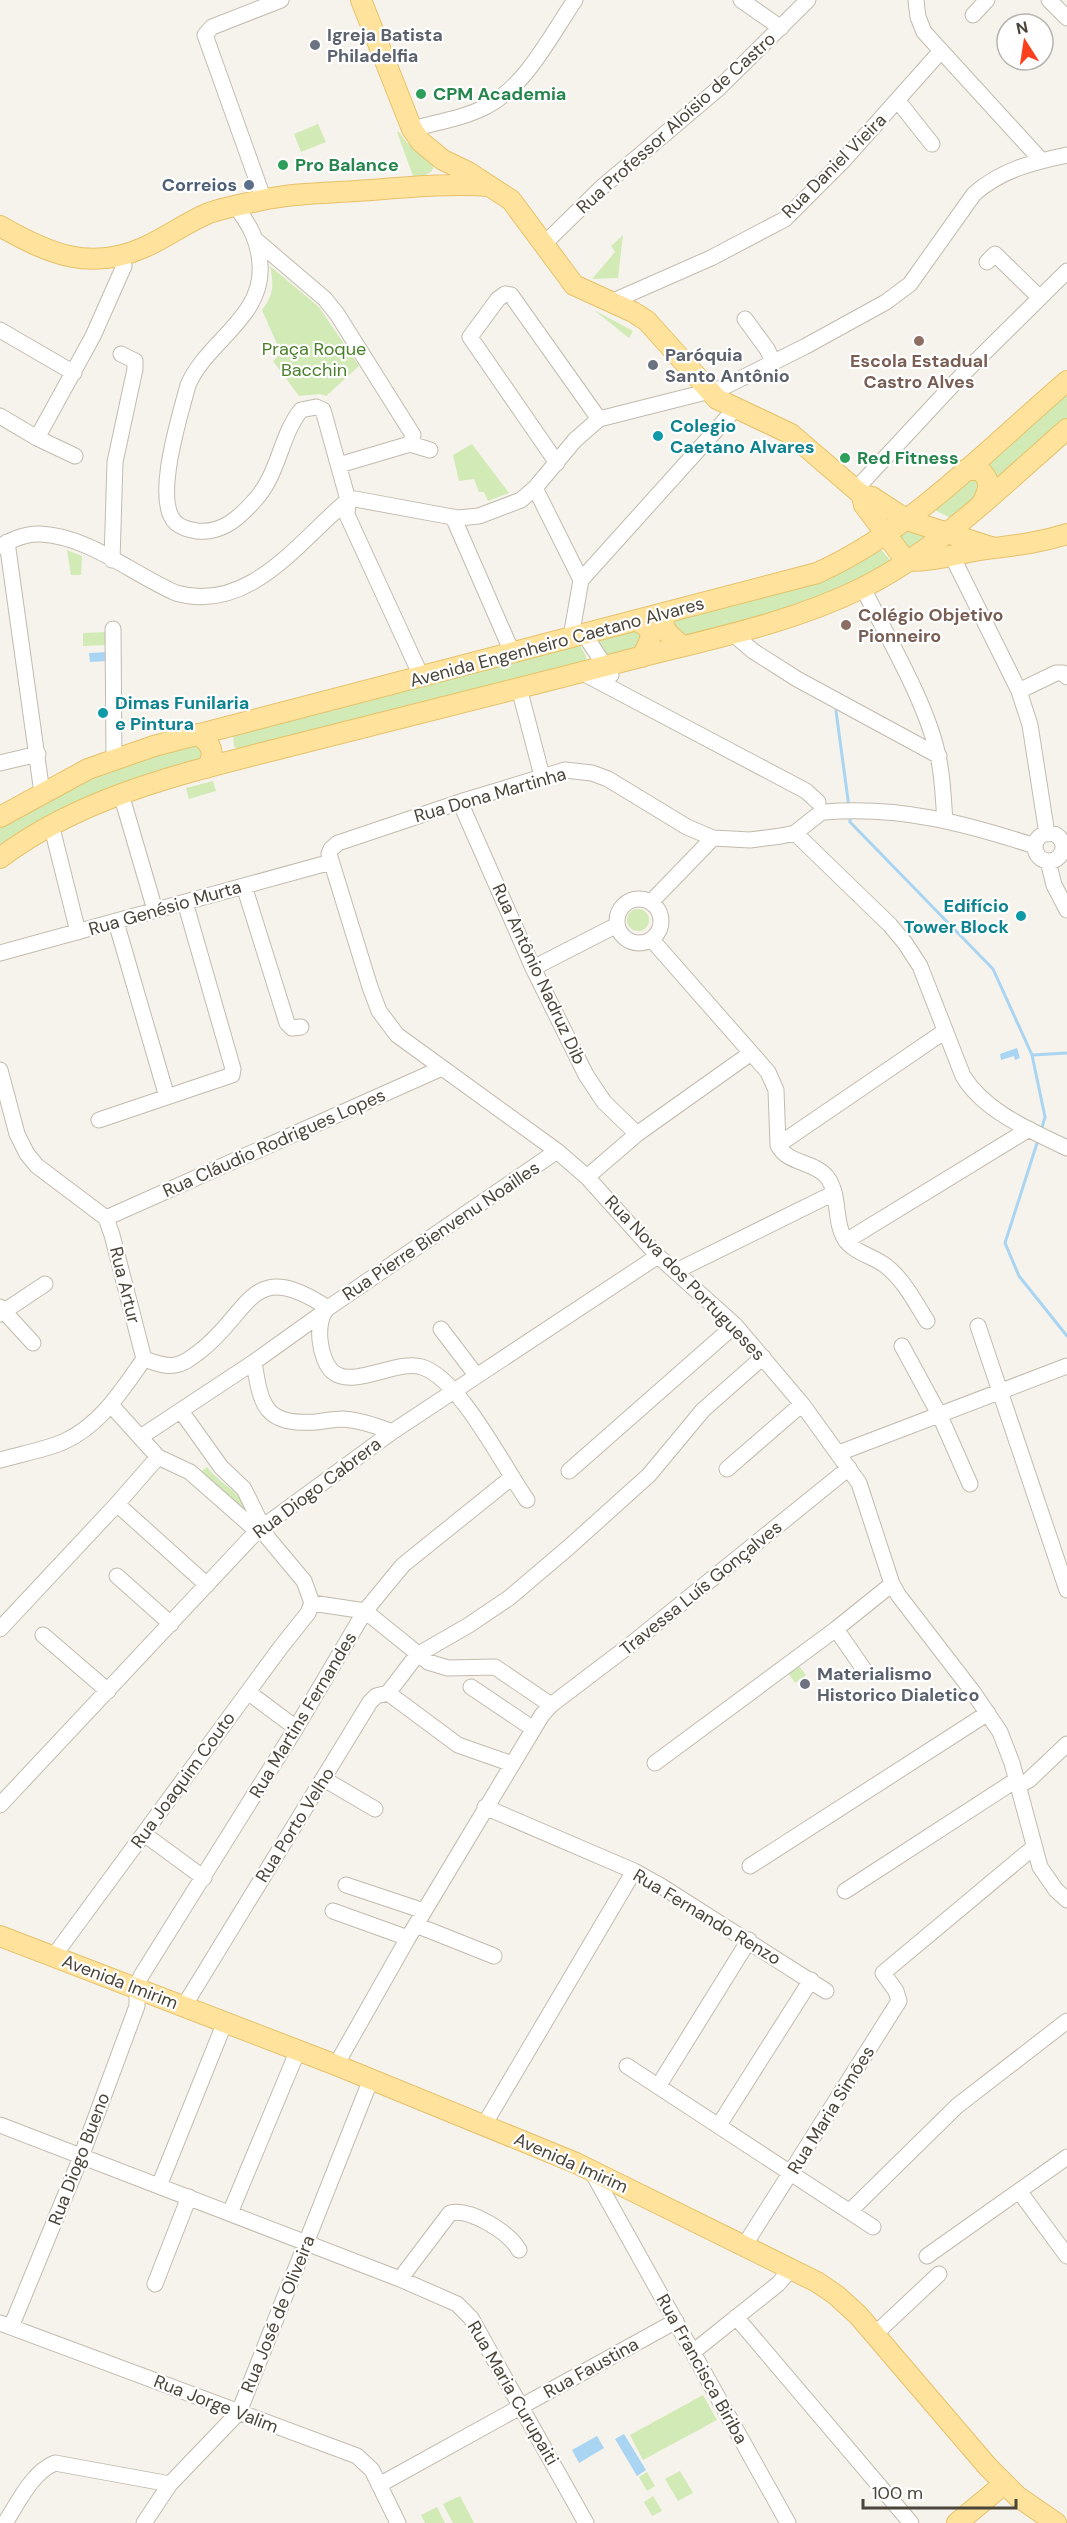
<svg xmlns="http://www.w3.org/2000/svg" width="1067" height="2523" font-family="'DM Sans',sans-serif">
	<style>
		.green { fill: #d2eab5 }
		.water { fill: #a9d4f2 }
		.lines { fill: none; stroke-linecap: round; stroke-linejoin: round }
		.stream { stroke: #a9d4f2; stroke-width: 3 }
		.minor-casing { stroke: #c2bbae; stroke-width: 17 }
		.major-casing { stroke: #e6c16a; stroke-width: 22 }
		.minor { stroke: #fff; stroke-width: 15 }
		.major { stroke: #ffe39c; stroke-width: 20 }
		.worship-dot { fill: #6b7280; stroke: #fff; stroke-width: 2 }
		.leisure-dot { fill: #2e9e5b; stroke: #fff; stroke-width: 2 }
		.service-dot { fill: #5c6f8a; stroke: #fff; stroke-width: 2 }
		.education-dot { fill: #8d6e63; stroke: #fff; stroke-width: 2 }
		.culture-dot { fill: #0f9aa8; stroke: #fff; stroke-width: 2 }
		.labels { text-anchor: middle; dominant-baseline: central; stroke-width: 4.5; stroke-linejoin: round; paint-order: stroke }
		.worship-label { font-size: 18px; font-weight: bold; fill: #5b616d; stroke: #fff; text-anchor: start }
		.leisure-label { font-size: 18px; font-weight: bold; fill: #27864d; stroke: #fff; text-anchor: start }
		.street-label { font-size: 18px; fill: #4b4439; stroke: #fff }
		.service-label { font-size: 18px; font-weight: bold; fill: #4e5e75; stroke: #fff; text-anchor: end }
		.park-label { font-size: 18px; fill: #4a7f2a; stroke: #fff }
		.education-label { font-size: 18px; font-weight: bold; fill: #785e54; stroke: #fff }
		.culture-label { font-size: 18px; font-weight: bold; fill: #0d838f; stroke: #fff; text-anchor: start }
	</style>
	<rect width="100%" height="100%" fill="#f6f3ec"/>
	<path class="green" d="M 318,124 L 326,142 L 301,152 L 294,134 Z
		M 397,132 L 399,132 L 407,143 L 434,162 C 435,175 423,176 413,176 Z
		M 623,235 L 618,278 L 592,279 L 615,252 L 611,246 Z
		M 270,266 L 319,307 L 359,366 L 326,396 L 320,394 L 299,396 L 273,361 L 281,353 L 262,310 C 274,294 274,285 270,266 Z
		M 594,310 L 633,331 L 629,338 Z
		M 1063,394 L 1067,395 L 1067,418 L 1006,472 L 998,476 L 985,469 L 989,457 Z
		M 472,444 L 509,493 L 488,501 L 484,492 L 479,492 L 474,479 L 459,481 L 453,455 Z
		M 972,472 L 984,493 L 954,520 L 931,508 Z
		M 911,524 L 938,532 L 902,555 L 892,538 Z
		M 878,546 L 891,561 C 867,575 843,590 817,600 C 773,616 725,627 679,638 L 672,634 L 673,617 Z
		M 67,550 L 82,556 L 81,575 L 71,575 Z
		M 641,625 L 645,645 L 605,658 L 595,641 Z
		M 107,632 L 108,645 L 83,646 L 83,633 Z
		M 579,643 L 586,656 L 586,662 L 239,753 L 234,746 L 233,735 Z
		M 198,741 L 209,758 L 0,853 L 0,824 L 67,786 Z
		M 213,781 L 216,791 L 189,799 L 186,788 Z
		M627 920a11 11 0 1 1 22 0a11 11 0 1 1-22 0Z
		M 207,1467 C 221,1486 246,1493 250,1518 L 245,1510 L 226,1497 L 200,1472 Z
		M 799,1666 L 806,1675 L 795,1683 L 789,1674 Z
		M 703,2395 L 717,2420 L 643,2460 L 630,2435 Z
		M 680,2471 L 693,2493 L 678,2501 L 665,2479 Z
		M 647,2472 L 655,2486 L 647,2491 L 639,2477 Z
		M 460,2496 L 474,2523 L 453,2523 L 443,2504 Z
		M 653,2496 L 662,2511 L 652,2516 L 644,2502 Z
		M 437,2507 L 445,2523 L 425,2523 L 421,2515 Z"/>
	<path class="water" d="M 107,652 L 107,661 L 90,662 L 89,653 Z
		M 1017,1048 L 1020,1058 L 1015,1060 L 1014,1056 L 1001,1060 L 1000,1054 Z
		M 624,2434 L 646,2470 L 637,2476 L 615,2439 Z
		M 597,2436 L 604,2448 L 579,2463 L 572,2450 Z"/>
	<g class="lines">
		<path class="stream" d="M 836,711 L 849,807
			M 850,816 L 850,822 L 993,969 L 1032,1055 L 1045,1117 L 1041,1131
			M 1033,1055 L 1067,1053
			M 1038,1140 L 1005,1243 L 1019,1276 L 1067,1336"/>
		<g class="minor-casing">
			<path id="minor" d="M 741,0 L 781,28
				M 916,0 L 918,17 L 924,32 L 1041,160
				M 1049,0 L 1067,18
				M 973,15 L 987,0
				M 898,101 L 932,144
				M 412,129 C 437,122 465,118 487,106 C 526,86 551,35 575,0
				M 264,200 L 205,35 L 212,27 L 281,0
				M 236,207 C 250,225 259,242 260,265 C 264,317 207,341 188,385 C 181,413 152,501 176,523 C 182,528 190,530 197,531 C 222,534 240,517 255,500 C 279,474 280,436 301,410 L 316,407 L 323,410 L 348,500 L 347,515 L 422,678
				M 257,241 L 325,299 L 337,314 L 413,435 L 410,444
				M 543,245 L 601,188 L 719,88 L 808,0
				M 987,262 L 995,254 L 1040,298
				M 611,302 L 711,258 L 785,219 L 842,162 L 940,52
				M 745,319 L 767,349 L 774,363
				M 0,330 L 74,373
				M 0,416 L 37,438 L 93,336 L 124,266
				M 37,438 L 75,456
				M 410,444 L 430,450
				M 557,463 L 470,337 L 498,299 L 505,294 L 511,295 L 599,419
				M 339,465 L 410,444
				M 535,488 L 581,580 L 735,409
				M 856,489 L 961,376 L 1067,271
				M 453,517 L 512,652
				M 7,542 L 42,793
				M 0,546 C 12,540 26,533 40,534 C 89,536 132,574 176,593 C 249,614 299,541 348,500 L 355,499 L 458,518 L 479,516 L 521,500 L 535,488 L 575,440 L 599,419 L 722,388 L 806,346 L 886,302 L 910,284 L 974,194 C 1001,170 1033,162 1067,155
				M 952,556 L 1019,691 L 1030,725 L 1047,834
				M 112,560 L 115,462 L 135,369 L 135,361 L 121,354
				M 863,588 C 887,637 927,703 938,756 C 943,776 943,799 945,820
				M 113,629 L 114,759
				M 732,633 L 753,651 L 797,679 L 939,756
				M 584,634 L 611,675
				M 571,637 L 581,580
				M 581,672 L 806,791 L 818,802
				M 519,688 L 542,776
				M 1019,691 L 1056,673 L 1063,673 L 1067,677
				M 0,763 L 38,754
				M 121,794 L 155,910
				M 460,802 L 533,968 L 586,1075 L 604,1102 L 637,1134
				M 825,812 C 900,806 964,823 1035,846
				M 819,814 L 795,833 L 781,836 L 750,840 L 713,838 L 687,827 L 608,779 L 592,773 L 565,770 L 460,802 L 338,843 L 331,849 L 329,854 L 370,987 L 379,1011 L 397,1035 L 557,1151 L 587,1177 L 658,1256 L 735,1325 L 802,1404 L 859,1483 L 892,1584 L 899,1596 L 973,1692 L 1000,1732 L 1012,1763 L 1040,1867 L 1056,1890 L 1067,1900
				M 51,824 L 78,932
				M 795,833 L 890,925 L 905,943 L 920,966 L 963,1076 C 985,1112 1030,1130 1067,1148
				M1035 847a14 14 0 1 1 28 0a14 14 0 1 1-28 0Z
				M 1048,861 L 1054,885 L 1067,910
				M 244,886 L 287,1023 L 292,1028 L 301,1027
				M617 921a22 22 0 1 1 44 0a22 22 0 1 1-44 0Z
				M 651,902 L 713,838
				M 116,922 L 167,1097
				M 652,940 L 768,1072 L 776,1090 L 778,1145 C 787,1164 814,1161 827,1177 C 841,1195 833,1225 847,1242 C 856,1253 875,1257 886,1266 C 904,1280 915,1302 927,1321
				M 0,953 L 331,862
				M 533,968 L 617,925
				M 0,1070 L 17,1134 L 27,1154 L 37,1166 L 106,1218 L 112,1235 L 144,1359 C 122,1390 100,1426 63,1442 C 44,1450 21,1454 0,1460
				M 99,1120 L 232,1075 L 233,1069 L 185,902
				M 778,1145 L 945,1031
				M 587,1177 L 637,1134 L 751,1053
				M 106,1218 L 442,1068
				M 846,1241 L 1029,1129
				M 676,1271 L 834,1193
				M 0,1307 L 33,1343
				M 0,1314 L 45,1284
				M 978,1326 L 1067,1590
				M 441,1329 L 476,1375
				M 902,1346 L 940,1416 L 970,1484
				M 144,1359 C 153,1362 165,1367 175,1365 C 184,1364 192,1357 199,1352 C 252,1312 249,1256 328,1308
				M 254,1362 C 261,1407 265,1425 316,1422 C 325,1421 334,1419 343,1419 C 360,1420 377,1426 392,1432
				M 111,1405 L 158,1457 L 190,1472 L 257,1531
				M 181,1411 L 221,1467 L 244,1489 L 268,1538 L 304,1581 L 312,1603 L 365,1611 L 428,1662 L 448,1668 L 495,1667 L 551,1705
				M 142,1436 L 254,1362 L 324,1312
				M 839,1453 L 1067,1366
				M 727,1469 L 802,1404
				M 569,1471 L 735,1325
				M 527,1500 C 503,1466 460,1379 422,1367 C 396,1359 354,1389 333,1372 C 319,1360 314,1320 328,1308 L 557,1151
				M 117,1504 L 207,1585
				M 117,1576 L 171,1624
				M 0,1629 L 117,1504 L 158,1457
				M 836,1629 L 865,1671
				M 43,1635 L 108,1691
				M 471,1687 L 532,1728
				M 248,1692 L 296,1728
				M 388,1693 L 458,1745 L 512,1764
				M 655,1763 L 836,1629 L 892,1584
				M 324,1779 L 375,1809
				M 1018,1786 L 1029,1780 L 1067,1744
				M 0,1805 L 257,1531 L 392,1432 L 658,1256
				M 485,1807 L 634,1871 L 661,1886 L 826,1991
				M 144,1834 L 204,1878
				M 750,1866 L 988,1713
				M 346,1885 L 424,1911
				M 845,1891 L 1016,1780
				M 333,1911 L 408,1938
				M 416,1925 L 494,1956
				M 53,1957 L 281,1647 L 308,1613 L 312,1603
				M 184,2006 L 370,1702 L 376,1696 L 388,1693 L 417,1655 L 469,1625 L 509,1598 L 569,1547 L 649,1475 L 703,1410 L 763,1357
				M 336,2065 L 408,1938 L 542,1715 L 551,1705 L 630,1645 L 849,1468
				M 627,2066 L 873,2227
				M 659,2085 L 749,1940
				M 0,2125 L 400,2279 L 457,2304 L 471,2318 L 586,2523
				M 484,2125 L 634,1871
				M 719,2125 L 811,1980
				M 591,2170 L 788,2523
				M 159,2186 L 225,2022
				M 1019,2191 L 1067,2256
				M 850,2211 L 957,2106 L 1067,2021
				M 230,2213 L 298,2050
				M 744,2246 L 899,2001 L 896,1991 L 883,1973 L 1034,1847
				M 927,2256 L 1067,2157
				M 400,2279 L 450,2213 C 470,2208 509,2232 519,2250
				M 155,2284 L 189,2197
				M 736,2317 L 911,2523
				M 0,2323 L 357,2456 L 372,2470 L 398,2523
				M 11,2327 L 81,2157 L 137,2006 L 137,1988 L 141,1976 L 296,1728 L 365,1611 L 403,1565 L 511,1478
				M 874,2335 L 939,2274
				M 693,2352 L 778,2284 L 791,2269
				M 379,2485 L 676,2321
				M 5,2523 C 18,2503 32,2472 55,2463 L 170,2484
				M 144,2523 L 170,2484 L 239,2412 L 371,2079"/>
		</g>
		<g class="major-casing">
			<path id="major" d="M 361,0 L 412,129 L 421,142 L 443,160 L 468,172 L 511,200 L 574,285 L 633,312 L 647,321 L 717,399 L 791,434 L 862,495 L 872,497 L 907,520 L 994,548
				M 0,226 C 49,254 90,272 145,247 C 167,237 187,222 209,213 C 226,207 245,204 262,200 C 293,193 326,193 357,191 C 401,188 445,183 489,186
				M 965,470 L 979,470 C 991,479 990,488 983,501
				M 862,495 L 864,505 L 906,561 C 936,562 964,551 994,548 C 1019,545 1042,542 1067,534
				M 666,613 C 658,630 672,636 682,646
				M 637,621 C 659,631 649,641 642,657
				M 197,734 C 211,743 217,753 206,768
				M 0,817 L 88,769 L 154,746 L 817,573 C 911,531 989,448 1067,381
				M 0,858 C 82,796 184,773 282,748 C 402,718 521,688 640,657 C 715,638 794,622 864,587 C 938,550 1005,483 1067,429
				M 0,1936 L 336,2065 L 576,2163 L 817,2282 L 836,2295 L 858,2315 L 988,2467 L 1017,2496 L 1056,2523
				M 957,2523 L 1004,2484"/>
		</g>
		<use href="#minor" class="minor"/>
		<use href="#major" class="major"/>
	</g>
	<g class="worship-dot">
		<circle cx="315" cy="45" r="6"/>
		<circle cx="653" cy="365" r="6"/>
		<circle cx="805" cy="1684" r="6"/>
	</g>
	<g class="leisure-dot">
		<circle cx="421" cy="94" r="6"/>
		<circle cx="283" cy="165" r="6"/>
		<circle cx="845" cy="458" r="6"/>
	</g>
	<circle class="service-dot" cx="249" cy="185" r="6"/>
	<g class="education-dot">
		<circle cx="919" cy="341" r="6"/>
		<circle cx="846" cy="625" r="6"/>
	</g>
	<g class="culture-dot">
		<circle cx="658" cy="436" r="6"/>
		<circle cx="103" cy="713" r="6"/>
		<circle cx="1021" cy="916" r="6"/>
	</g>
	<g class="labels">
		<g class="worship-label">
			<text x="327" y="35">Igreja Batista<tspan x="327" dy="21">Philadelfia</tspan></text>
			<text x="665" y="355">Paróquia<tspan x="665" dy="21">Santo Antônio</tspan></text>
			<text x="817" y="1674">Materialismo<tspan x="817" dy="21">Historico Dialetico</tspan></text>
		</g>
		<g class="leisure-label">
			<text x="433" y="94">CPM Academia</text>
			<text x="295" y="165">Pro Balance</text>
			<text x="857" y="458">Red Fitness</text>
		</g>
		<g class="street-label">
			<text transform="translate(676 123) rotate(-42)">Rua Professor Aloísio de Castro</text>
			<text transform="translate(834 166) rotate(-45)">Rua Daniel Vieira</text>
			<text transform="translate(557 642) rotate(-15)">Avenida Engenheiro Caetano Alvares</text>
			<text transform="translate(490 795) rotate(-16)">Rua Dona Martinha</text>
			<text transform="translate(165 908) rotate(-16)">Rua Genésio Murta</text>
			<text transform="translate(539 974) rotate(65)">Rua Antônio Nadruz Dib</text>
			<text transform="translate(274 1143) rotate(-24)">Rua Cláudio Rodrigues Lopes</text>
			<text transform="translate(441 1231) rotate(-34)">Rua Pierre Bienvenu Noailles</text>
			<text transform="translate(685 1278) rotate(46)">Rua Nova dos Portugueses</text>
			<text transform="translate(125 1285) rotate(76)">Rua Artur</text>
			<text transform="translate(317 1488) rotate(-37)">Rua Diogo Cabrera</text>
			<text transform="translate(701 1588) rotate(-39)">Travessa Luís Gonçalves</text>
			<text transform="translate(303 1715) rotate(-59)">Rua Martins Fernandes</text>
			<text transform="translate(183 1780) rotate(-54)">Rua Joaquim Couto</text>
			<text transform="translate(295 1825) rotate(-58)">Rua Porto Velho</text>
			<text transform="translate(707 1917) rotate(31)">Rua Fernando Renzo</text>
			<text transform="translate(120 1982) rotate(21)">Avenida Imirim</text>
			<text transform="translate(831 2110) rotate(-58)">Rua Maria Simões</text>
			<text transform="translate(79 2159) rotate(-69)">Rua Diogo Bueno</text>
			<text transform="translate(571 2163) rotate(24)">Avenida Imirim</text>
			<text transform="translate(278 2314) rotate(-68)">Rua José de Oliveira</text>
			<text transform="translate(591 2368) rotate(-29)">Rua Faustina</text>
			<text transform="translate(702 2369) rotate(61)">Rua Francisca Biriba</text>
			<text transform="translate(513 2393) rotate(60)">Rua Maria Curupaiti</text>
			<text transform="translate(216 2404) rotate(21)">Rua Jorge Valim</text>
		</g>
		<g class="service-label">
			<text x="237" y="185">Correios</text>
		</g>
		<g class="park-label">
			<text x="314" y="349">Praça Roque<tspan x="314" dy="21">Bacchin</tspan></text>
		</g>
		<g class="education-label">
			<text x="919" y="361">Escola Estadual<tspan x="919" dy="21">Castro Alves</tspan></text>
			<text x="858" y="615" text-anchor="start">Colégio Objetivo<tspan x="858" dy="21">Pionneiro</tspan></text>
		</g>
		<g class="culture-label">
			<text x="670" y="426">Colegio<tspan x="670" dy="21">Caetano Alvares</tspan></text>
			<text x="115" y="703">Dimas Funilaria<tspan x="115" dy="21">e Pintura</tspan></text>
			<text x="1009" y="906" text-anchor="end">Edifício<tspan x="1009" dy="21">Tower Block</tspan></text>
		</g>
	</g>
	<g transform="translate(1025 42) rotate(348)"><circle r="28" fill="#ffffff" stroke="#b7b4b0" stroke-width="1.5"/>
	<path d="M0-4.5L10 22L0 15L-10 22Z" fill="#fc3f1d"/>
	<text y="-9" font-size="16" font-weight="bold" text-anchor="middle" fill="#4b4439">N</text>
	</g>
	<path d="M863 2499v9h153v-9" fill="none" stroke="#4b4439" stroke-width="3"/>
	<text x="872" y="2499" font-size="18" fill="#4b4439" stroke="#ffffff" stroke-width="4.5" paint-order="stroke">100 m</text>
</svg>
